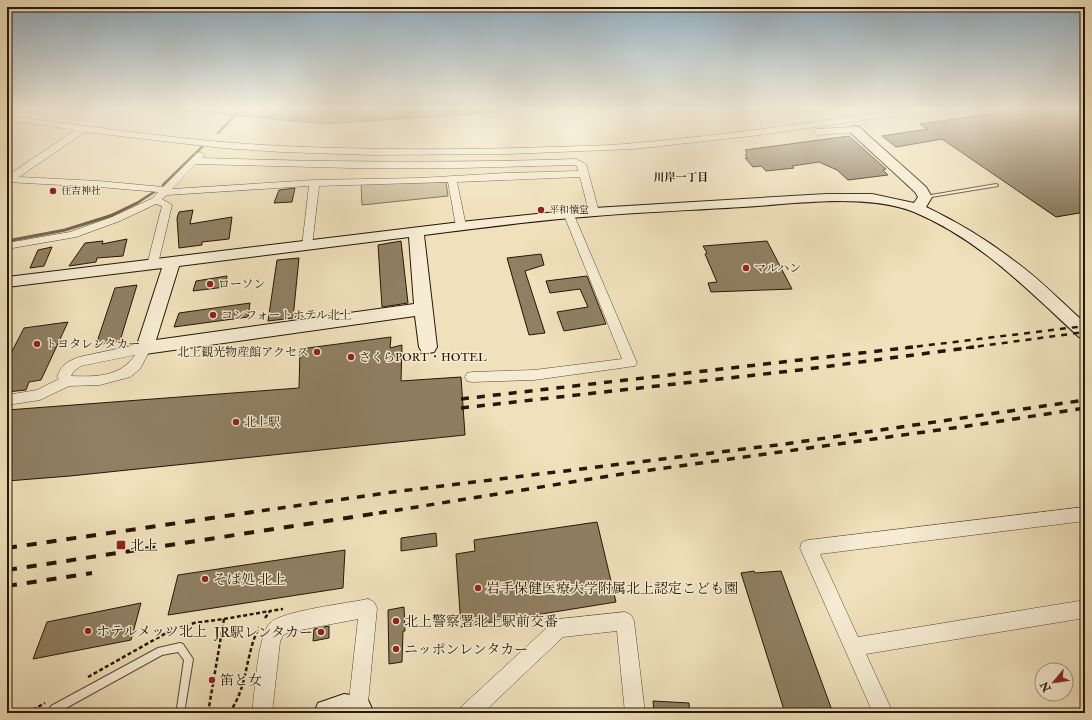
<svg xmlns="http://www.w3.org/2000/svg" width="1092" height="720" font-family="'IM FELL Double Pica','Noto Serif JP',serif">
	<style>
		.green { fill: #cdbe9c; stroke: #7a6a50 }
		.water { fill: #ab9c7d; stroke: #76664d }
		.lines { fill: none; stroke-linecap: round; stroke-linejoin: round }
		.stream-far1 { stroke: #76664d; stroke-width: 2.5 }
		.stream { stroke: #76664d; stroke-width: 3 }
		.building { fill: #8f8063; stroke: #271604 }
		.lane-casing { stroke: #594932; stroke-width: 2 }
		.street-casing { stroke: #594932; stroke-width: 1 }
		.secondary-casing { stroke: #271604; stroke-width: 2 }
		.path { stroke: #271604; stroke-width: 2.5; stroke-dasharray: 4 2.5; stroke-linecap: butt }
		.lane { fill: #f5ecd3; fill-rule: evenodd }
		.street { fill: #f5ecd3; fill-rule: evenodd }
		.secondary { fill: #f5ecd3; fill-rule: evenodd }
		.rail-far2 { stroke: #271604; stroke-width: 2.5; stroke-dasharray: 6 6; stroke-linecap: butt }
		.rail-far1 { stroke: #271604; stroke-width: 3.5; stroke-dasharray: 8 8; stroke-linecap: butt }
		.rail { stroke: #271604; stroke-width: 4; stroke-dasharray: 10 10; stroke-linecap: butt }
		.poi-dot { fill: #8f2418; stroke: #f5ecd3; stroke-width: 1.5 }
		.labels { text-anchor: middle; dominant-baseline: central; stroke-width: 3; stroke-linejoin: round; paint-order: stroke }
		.far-poi-label { font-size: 10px; fill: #271604; stroke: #f5ecd3; text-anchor: start }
		.far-neighbourhood-label { font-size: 11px; font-weight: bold; fill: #271604; stroke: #f5ecd3 }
		.poi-label { font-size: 12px; fill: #271604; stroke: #f5ecd3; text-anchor: start }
		.near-poi-label { font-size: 14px; fill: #271604; stroke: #f5ecd3; text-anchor: start }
	</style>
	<rect width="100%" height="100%" fill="#efe1bb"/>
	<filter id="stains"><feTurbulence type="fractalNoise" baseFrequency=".005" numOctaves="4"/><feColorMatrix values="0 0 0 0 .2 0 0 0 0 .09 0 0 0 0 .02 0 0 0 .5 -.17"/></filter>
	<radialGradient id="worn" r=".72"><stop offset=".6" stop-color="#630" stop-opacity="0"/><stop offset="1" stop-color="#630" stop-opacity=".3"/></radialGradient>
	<path class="green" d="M 446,182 L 448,196 L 362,205 L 361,184 Z"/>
	<path class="water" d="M 170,109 L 546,109 L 323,124 Z"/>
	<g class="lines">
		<path class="stream-far1" d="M 218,133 L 241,109
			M 163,185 L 202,147
			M 110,216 L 137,203 L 154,192"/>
		<path class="stream" d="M 7,241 L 65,230 L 113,215"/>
	</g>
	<path class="building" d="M 1023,109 L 1085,109 L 1085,212 L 1056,217 L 942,139 L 896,147 L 882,136 L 928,129 L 920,124 Z
		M 849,136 L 886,169 L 883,170 L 888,175 L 848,180 L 837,170 L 819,162 L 792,166 L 794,168 L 766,171 L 761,166 L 753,167 L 745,158 L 748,158 L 745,155 L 747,153 L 745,150 Z
		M 295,188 L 292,202 L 274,203 L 279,190 Z
		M 193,210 L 190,224 L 232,217 L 229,239 L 202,242 L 202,245 L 179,248 L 177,218 L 179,212 Z
		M 127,239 L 123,256 L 97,258 L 96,262 L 69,266 L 85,243 L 103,241 L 102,244 Z
		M 401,241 L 408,303 L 382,307 L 378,245 Z
		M 767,241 L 792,289 L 711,292 L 708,283 L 717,282 L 705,254 L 707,253 L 703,246 Z
		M 52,247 L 44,266 L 30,268 L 38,250 Z
		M 541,254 L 544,265 L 525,271 L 545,333 L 529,335 L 507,258 Z
		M 299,258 L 293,318 L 268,321 L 277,260 Z
		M 227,276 L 225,287 L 193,291 L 196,281 Z
		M 587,276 L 606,324 L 564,331 L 557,312 L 588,307 L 580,289 L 550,293 L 546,281 Z
		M 137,285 L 120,341 L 96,345 L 115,288 Z
		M 250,303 L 248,317 L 174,327 L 179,313 Z
		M 68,322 L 41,380 L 29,382 L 26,390 L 7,392 L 7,361 L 24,328 Z
		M 391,337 L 390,348 L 402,345 L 401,381 L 461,377 L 465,435 L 70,476 L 7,481 L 7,410 L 299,388 L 300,349 Z
		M 597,522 L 616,602 L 461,627 L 456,554 L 475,551 L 474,540 Z
		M 436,533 L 437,546 L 401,551 L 401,538 Z
		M 345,550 L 343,588 L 168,615 L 178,575 Z
		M 754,571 L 755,573 L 781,571 L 833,713 L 785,713 L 741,573 Z
		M 141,603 L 131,640 L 33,659 L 47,622 Z
		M 404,607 L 405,631 L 403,631 L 402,662 L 389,664 L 388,610 Z
		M 329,626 L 329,638 L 313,641 L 314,629 Z
		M 653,701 L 689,703 L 690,713 L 654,713 Z"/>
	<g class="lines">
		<g class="lane-casing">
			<path id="lane" d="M 996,184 L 998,185 L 998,186 L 925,198 L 923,197 L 925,196 Z
				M 180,643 L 183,644 L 193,659 L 184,713 L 173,713 L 177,708 L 184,660 L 178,652 L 162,655 L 57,713 L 47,713 L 51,706 L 158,648 Z"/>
		</g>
		<g class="street-casing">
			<path id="street" d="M 906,109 L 931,109 L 927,111 L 760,135 L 634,149 L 508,154 L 373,155 L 281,152 L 222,148 L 85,132 L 19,177 L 99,181 L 163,187 L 197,153 L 200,152 L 205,155 L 202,158 C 327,162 451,163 576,159 L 586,164 L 599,212 L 594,215 L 589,212 L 580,177 L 457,182 L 466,226 L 461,229 L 456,226 L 448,182 L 319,186 L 312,246 L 307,249 L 302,246 L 309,186 L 167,195 L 162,199 L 172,205 L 157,268 L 149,268 L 147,265 L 162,206 L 156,204 L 120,221 L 76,237 L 7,249 L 7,243 L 70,232 L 112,217 L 153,198 L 158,192 L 99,187 L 7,182 L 7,176 L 75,130 L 7,120 L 7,116 C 99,127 190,142 282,146 C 371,150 461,150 550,147 C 578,146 607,146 636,143 C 726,135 816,122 906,109 ZM 196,164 L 351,168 L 462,168 L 575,165 L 577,166 L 578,171 L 506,173 L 419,178 L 314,180 L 172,189 Z
				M 855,127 L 858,128 L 859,130 L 858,132 L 817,135 L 813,132 L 817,129 Z
				M 569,212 L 574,215 L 637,363 L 635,366 L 534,380 L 472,382 L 467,381 L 465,377 L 467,373 L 472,372 L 534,370 L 622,359 L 564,215 Z
				M 145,343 L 150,345 L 151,348 L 140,369 L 130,377 L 100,385 L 69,386 L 40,400 L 7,405 L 7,395 L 37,390 L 59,379 L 57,377 C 61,365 68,361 79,357 ZM 135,355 C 121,377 95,377 71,376 L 74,371 L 81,366 Z
				M 1085,507 L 1085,521 L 820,554 L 858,637 L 1085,600 L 1085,618 L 866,654 L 893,713 L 873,713 L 800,548 L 802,542 L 808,540 Z
				M 368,599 L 374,602 L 377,608 L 367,713 L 349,713 L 348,710 L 358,619 L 290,632 L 283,635 L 280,642 L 272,713 L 252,713 C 255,692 257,638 270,623 C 281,611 349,603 368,599 Z
				M 625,612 L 631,615 L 634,621 L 645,713 L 625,713 L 617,631 L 563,637 L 483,713 L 459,713 L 462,706 L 553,622 L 559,619 Z"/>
		</g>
		<g class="secondary-casing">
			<path id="secondary" d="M 855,126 L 859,127 L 926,187 L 932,197 L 926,207 C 957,222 986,239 1013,260 C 1039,278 1061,302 1085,323 L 1085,339 L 1079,337 C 1028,290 979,239 914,212 C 866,193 795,204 743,207 C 694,210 644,212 595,216 C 538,220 481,228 424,235 L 437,347 L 434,352 L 428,353 L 422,352 L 419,347 L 415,316 L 145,354 L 139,353 L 136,348 L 162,268 L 7,287 L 7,277 L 461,222 L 594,208 L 826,194 L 872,194 L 914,203 L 918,197 L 915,192 L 851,133 L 849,130 L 851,127 ZM 409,237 L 414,304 L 156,340 L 179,266 Z
				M 344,694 L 358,696 L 368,700 L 374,713 L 314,713 L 318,703 Z"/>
		</g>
		<path class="path" d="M 265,618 L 270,611 L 283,609
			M 224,619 L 270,611
			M 88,677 L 168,632 L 194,623 L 224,619 L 208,713
			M 27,713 L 45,703
			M 229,713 C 248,688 245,655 259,627"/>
		<use href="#lane" class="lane"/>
		<use href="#street" class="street"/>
		<use href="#secondary" class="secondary"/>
		<path class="rail-far2" d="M 905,348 L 1085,326
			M 966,348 L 1085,332"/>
		<path class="rail-far1" d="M 461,399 L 913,347
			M 461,408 L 800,370 L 974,347
			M 246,513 L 393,492 L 785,444 L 1085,400
			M 379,513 L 622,474 L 982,424 L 1085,408"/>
		<path class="rail" d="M 7,548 L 253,512
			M 7,570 L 385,512
			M 7,586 L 92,573"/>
	</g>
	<linearGradient id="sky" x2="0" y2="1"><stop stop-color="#8faabd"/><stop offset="0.52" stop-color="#f8f2e0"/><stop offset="1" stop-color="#f8f2e0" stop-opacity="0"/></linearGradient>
	<rect width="1092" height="210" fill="url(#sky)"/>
	<g class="poi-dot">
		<circle cx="53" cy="191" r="4"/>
		<circle cx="541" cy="210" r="4"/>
		<circle cx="746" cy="268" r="4"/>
		<circle cx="210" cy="284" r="4"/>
		<circle cx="213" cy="315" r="4"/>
		<circle cx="37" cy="344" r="4"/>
		<circle cx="317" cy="352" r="4"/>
		<circle cx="351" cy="357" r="4"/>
		<circle cx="236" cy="422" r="4"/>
		<rect x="116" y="540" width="10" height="10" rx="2"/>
		<circle cx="205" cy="579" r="4"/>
		<circle cx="478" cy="588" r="4"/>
		<circle cx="396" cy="621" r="4"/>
		<circle cx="88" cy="631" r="4"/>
		<circle cx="321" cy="632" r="4"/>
		<circle cx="396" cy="649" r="4"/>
		<circle cx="212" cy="680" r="4"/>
	</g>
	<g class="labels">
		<g class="far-poi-label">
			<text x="61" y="191">住吉神社</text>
			<text x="549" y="210">平和懐堂</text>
		</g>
		<g class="far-neighbourhood-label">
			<text x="681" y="177">川岸一丁目</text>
		</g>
		<g class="poi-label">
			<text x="754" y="268">マルハン</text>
			<text x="218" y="284">ローソン</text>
			<text x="221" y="315">コンフォートホテル北上</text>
			<text x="45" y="344">トヨタレンタカー</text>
			<text x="309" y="352" text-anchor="end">北上観光物産館アクセス</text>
			<text x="359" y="357">さくらPORT・HOTEL</text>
			<text x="244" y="422">北上駅</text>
		</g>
		<g class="near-poi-label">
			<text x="130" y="545">北上</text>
			<text x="213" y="579">そば処 北上</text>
			<text x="486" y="588">岩手保健医療大学附属北上認定こども園</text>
			<text x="404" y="621">北上警察署北上駅前交番</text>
			<text x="96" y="631">ホテルメッツ北上</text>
			<text x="313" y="632" text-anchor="end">JR駅レンタカー</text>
			<text x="404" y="649">ニッポンレンタカー</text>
			<text x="220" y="680">笛と女</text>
		</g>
	</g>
	<rect width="1092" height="720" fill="none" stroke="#efe1bb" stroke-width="24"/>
	<rect x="8" y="8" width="1076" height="704" fill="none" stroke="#271604" stroke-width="2"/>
	<rect x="12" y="12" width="1068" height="696" fill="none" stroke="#271604"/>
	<g transform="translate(1054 682) rotate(241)"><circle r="19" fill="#f5ecd3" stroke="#a39680"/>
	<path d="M0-3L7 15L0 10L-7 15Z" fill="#8f2418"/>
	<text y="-6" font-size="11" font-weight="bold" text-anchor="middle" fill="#271604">N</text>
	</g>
	<rect width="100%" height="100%" filter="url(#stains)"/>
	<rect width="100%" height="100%" fill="url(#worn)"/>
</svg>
